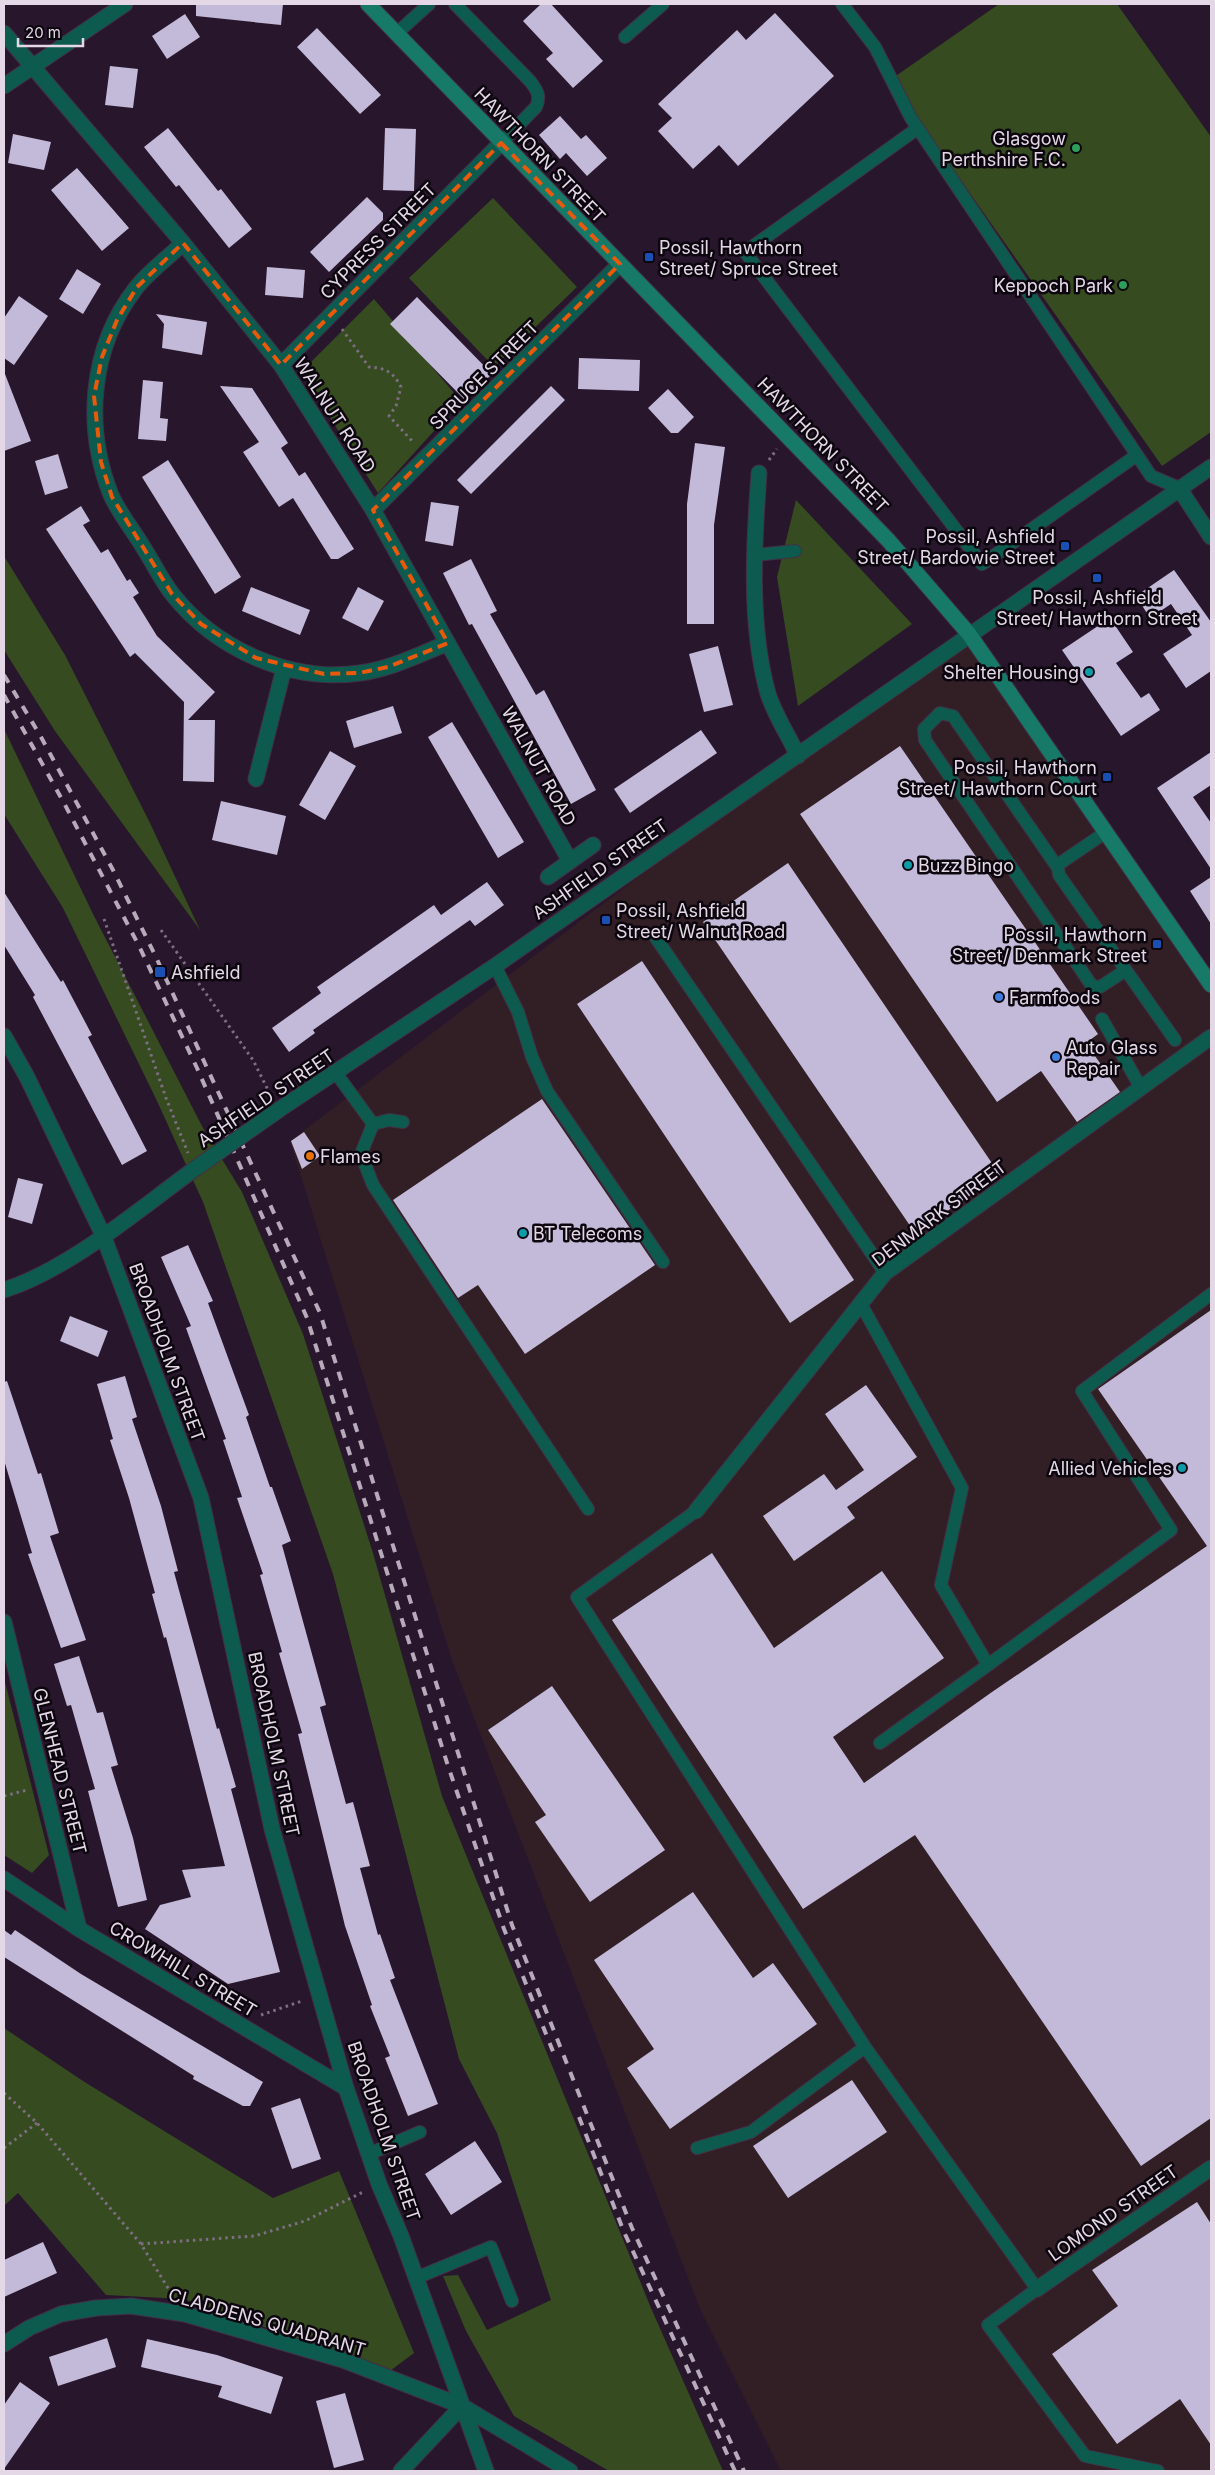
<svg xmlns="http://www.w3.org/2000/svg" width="1215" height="2475" font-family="Inter,sans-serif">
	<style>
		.industrial { fill: #321f25 }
		.green { fill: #364b20 }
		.building { fill: #c3b9d9 }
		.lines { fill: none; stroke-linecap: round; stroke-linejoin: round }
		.service-casing { stroke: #423146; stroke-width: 14 }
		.minor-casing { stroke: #423146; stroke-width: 17 }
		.secondary-casing { stroke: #423146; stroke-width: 17 }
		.path { stroke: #7d6e80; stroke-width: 3; stroke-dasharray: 2.5 4; stroke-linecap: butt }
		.service { stroke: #0c5b4e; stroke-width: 12 }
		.minor { stroke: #0c5b4e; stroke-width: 15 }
		.secondary { stroke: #177a68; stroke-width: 15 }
		.rail { stroke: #b7aaba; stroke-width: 4; stroke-dasharray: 9 9; stroke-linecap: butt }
		.minor-bridge-casing { stroke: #423146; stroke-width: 17; stroke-linecap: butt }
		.minor-bridge { stroke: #0c5b4e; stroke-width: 15 }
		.marked { fill: none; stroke: #e8590c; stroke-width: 4; stroke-dasharray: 10 6; stroke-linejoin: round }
		.leisure-dot { fill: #2e9e5b; stroke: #0c060e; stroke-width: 2 }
		.transit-dot { fill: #1a4fb4; stroke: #0c060e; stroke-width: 2 }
		.culture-dot { fill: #0f9aa8; stroke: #0c060e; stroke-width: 2 }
		.shop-dot { fill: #3f7fe0; stroke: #0c060e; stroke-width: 2 }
		.food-dot { fill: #e8710a; stroke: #0c060e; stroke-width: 2 }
		.labels { text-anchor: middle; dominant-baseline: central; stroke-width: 5; stroke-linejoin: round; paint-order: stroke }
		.poi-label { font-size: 18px; fill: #e4d8e6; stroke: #0c060e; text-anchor: start }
		.street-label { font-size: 18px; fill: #e4d8e6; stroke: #0c060e }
	</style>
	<rect width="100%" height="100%" fill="#28162c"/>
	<path class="industrial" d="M 969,634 L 1211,985 L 1211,2471 L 781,2471 L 700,2309 L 452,1660 L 290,1141 L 798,756 Z"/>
	<path class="green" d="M 999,4 L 1117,4 L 1211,137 L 1211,432 L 1162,466 L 890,80 Z
		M 493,198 L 577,287 L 494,367 L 409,278 Z
		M 374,299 L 461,401 L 378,493 L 301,372 Z
		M 796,500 L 912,624 L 798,706 L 777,577 Z
		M 4,556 L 65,655 L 150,823 L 200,930 L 55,731 L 4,650 Z
		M 4,729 L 94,916 L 203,1128 L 242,1192 L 303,1334 L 373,1553 L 442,1796 L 651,2308 L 723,2471 L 609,2471 L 514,2416 L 466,2331 L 443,2276 L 458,2275 L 487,2330 L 551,2300 L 497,2133 L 459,2059 L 333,1574 L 203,1202 L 157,1101 L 63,908 L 4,814 Z
		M 4,1678 L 49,1855 L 32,1873 L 4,1855 Z
		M 4,2028 L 83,2081 L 273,2198 L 339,2171 L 414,2353 L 390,2371 L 184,2299 L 106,2295 L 18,2193 L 4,2206 Z"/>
	<path class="building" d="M 196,4 L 283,4 L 281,25 L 196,16 Z
		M 541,4 L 551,4 L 603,61 L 573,88 L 546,59 L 553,53 L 523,21 Z
		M 775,13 L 834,76 L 738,166 L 719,145 L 693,169 L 658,131 L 672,118 L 658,104 L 737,30 L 746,40 Z
		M 185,14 L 200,37 L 167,59 L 152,36 Z
		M 317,28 L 381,95 L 360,114 L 297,47 Z
		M 110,66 L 138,69 L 133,108 L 105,105 Z
		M 560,116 L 581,139 L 586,135 L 607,158 L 587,176 L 566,153 L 560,159 L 539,135 Z
		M 168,128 L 218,191 L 221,189 L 252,229 L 229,248 L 179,185 L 176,187 L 144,147 Z
		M 385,128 L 416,129 L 414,191 L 383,190 Z
		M 13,134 L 51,142 L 44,170 L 8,163 Z
		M 77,168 L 129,228 L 102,251 L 51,190 Z
		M 367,197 L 383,213 L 383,220 L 329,272 L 310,252 Z
		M 267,267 L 305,270 L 303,298 L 265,295 Z
		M 77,269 L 101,284 L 83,314 L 59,299 Z
		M 19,296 L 48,316 L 14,365 L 4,358 L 4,318 Z
		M 417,297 L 492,374 L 465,400 L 390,324 Z
		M 156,314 L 207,322 L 202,355 L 162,348 L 164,324 Z
		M 579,358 L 640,360 L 639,391 L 578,389 Z
		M 5,374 L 31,441 L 4,451 L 4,375 Z
		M 143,380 L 163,382 L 160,418 L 168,419 L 166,441 L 138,439 Z
		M 220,386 L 252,388 L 288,443 L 281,448 L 299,476 L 305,472 L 354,549 L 338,559 L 331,559 L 293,498 L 279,507 L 243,452 L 259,442 Z
		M 551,386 L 565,400 L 471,494 L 457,480 Z
		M 668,389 L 694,417 L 678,433 L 671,433 L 648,408 Z
		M 695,443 L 725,447 L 714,525 L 714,624 L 687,624 L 687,504 Z
		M 58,454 L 68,488 L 45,495 L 35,461 Z
		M 168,460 L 241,577 L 215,594 L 142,477 Z
		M 431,502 L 459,506 L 453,546 L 425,541 Z
		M 81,506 L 90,521 L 83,525 L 101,553 L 108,549 L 127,581 L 130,579 L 139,593 L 133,597 L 157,636 L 215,692 L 188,720 L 215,720 L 214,782 L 183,781 L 184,702 L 135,653 L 130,657 L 46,529 Z
		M 471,559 L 497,611 L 490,614 L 536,695 L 544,690 L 596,790 L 571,804 L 472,624 L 469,625 L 443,573 Z
		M 1174,570 L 1211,622 L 1211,671 L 1186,688 L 1163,654 L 1192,635 L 1171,604 L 1150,618 L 1136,596 Z
		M 251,587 L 310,610 L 300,635 L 242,611 Z
		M 358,587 L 384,601 L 368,631 L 342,618 Z
		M 1110,618 L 1133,652 L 1116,663 L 1141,698 L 1149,693 L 1160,710 L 1121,736 L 1062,650 Z
		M 718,646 L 733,705 L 704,712 L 689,654 Z
		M 393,706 L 402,733 L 354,748 L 346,721 Z
		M 452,722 L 524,842 L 498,858 L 428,737 Z
		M 701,730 L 717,753 L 630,813 L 614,789 Z
		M 900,746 L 1098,1034 L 1086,1043 L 1120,1092 L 1077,1122 L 1041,1071 L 997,1102 L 800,814 Z
		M 330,751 L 356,766 L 325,820 L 299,805 Z
		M 1211,752 L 1211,785 L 1193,797 L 1211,823 L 1211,869 L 1157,788 Z
		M 221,801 L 286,816 L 277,855 L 212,840 Z
		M 788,863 L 1000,1175 L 915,1233 L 703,922 Z
		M 1211,877 L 1211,924 L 1190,891 Z
		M 487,882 L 504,905 L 475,926 L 470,920 L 313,1030 L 315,1033 L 289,1052 L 272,1028 L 321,993 L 317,987 L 434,905 L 441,915 Z
		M 4,892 L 61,982 L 63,980 L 92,1035 L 88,1037 L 147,1151 L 122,1165 L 33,997 L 35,995 L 4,945 Z
		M 642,961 L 854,1280 L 790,1323 L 577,1004 Z
		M 542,1099 L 655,1265 L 525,1354 L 478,1285 L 458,1298 L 393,1200 Z
		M 304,1132 L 320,1156 L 302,1169 L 291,1141 Z
		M 18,1178 L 43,1184 L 32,1224 L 8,1217 Z
		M 188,1245 L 213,1301 L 208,1303 L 249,1415 L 246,1417 L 270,1487 L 272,1487 L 291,1541 L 282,1545 L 326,1705 L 320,1707 L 346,1804 L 353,1802 L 370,1866 L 360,1868 L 378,1935 L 380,1934 L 395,1978 L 390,1980 L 438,2104 L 408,2116 L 385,2058 L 390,2056 L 370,2006 L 372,2005 L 345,1926 L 298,1734 L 302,1733 L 279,1653 L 282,1652 L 260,1575 L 263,1574 L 237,1498 L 242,1497 L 223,1440 L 226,1439 L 186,1328 L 191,1326 L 161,1257 Z
		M 1211,1310 L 1211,2118 L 1141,2166 L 915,1835 L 803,1909 L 612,1620 L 712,1553 L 774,1648 L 882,1571 L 944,1658 L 833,1737 L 864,1783 L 992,1692 L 1207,1546 L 1098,1389 Z
		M 70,1316 L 108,1331 L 98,1357 L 60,1341 Z
		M 125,1376 L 137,1417 L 132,1419 L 161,1506 L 178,1571 L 174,1572 L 217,1729 L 219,1728 L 236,1787 L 231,1789 L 280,1972 L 228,1984 L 145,1929 L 160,1905 L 191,1897 L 182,1870 L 225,1866 L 166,1637 L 164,1638 L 152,1594 L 155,1593 L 129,1498 L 110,1440 L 113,1439 L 97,1384 Z
		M 7,1381 L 38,1474 L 41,1473 L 59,1533 L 50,1536 L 86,1640 L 61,1648 L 28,1554 L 32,1553 L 4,1460 L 4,1382 Z
		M 866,1385 L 917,1457 L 847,1507 L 855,1518 L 794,1561 L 763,1516 L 824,1474 L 836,1490 L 864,1470 L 825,1414 Z
		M 79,1656 L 97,1713 L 103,1712 L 118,1765 L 111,1767 L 133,1838 L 147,1900 L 118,1907 L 88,1791 L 95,1789 L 71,1705 L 67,1706 L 54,1664 Z
		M 552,1686 L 665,1850 L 590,1902 L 535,1822 L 546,1815 L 488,1730 Z
		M 693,1892 L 753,1978 L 773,1963 L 817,2024 L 670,2129 L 627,2068 L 654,2049 L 594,1960 Z
		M 4,1930 L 11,1935 L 15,1930 L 81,1974 L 263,2082 L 250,2106 L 243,2106 L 193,2079 L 194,2076 L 4,1957 Z
		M 852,2080 L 887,2132 L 788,2198 L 753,2146 Z
		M 300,2098 L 321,2159 L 292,2169 L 271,2108 Z
		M 475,2141 L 502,2182 L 451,2215 L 425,2174 Z
		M 1197,2202 L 1211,2224 L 1211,2445 L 1180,2399 L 1117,2444 L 1052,2354 L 1118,2306 L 1092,2270 Z
		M 43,2242 L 57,2273 L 4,2297 L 4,2260 Z
		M 107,2338 L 116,2367 L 58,2386 L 49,2357 Z
		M 147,2339 L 217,2355 L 283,2377 L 271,2414 L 218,2397 L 222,2386 L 141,2367 Z
		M 20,2382 L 50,2403 L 4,2469 L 4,2405 Z
		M 345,2393 L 364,2460 L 334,2468 L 316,2401 Z"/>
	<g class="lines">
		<g class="service-casing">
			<path id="service" d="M 455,4 L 530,81 C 537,90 541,96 536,107 L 501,143
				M 842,4 L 875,47 L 911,118 L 1151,476 L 1179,488
				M 396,34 L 429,4
				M 625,37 L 663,4
				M 918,128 L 745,252 L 982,564 L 1137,455
				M 755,555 L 795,551
				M 1058,868 L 1059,864 L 1106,832
				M 656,938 L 885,1273
				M 495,966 L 518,1012 L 532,1057 L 547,1091 L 663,1262
				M 1126,970 L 1100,987 L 1092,986 L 925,740 L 924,729 L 940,713 L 953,716 L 1058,868 L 1059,875 L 1175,1040
				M 1102,1019 L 1141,1088
				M 336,1073 L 373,1124
				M 373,1124 L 361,1154 L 373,1185 L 588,1509
				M 373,1124 L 389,1120 L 403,1122
				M 861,1304 L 962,1488 L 941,1585 L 988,1665 L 880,1743
				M 696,1511 L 577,1597 L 865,2047 L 1037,2289 L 988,2325 L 1085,2456 L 1158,2471
				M 988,1665 L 1171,1530 L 1082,1391 L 1211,1294
				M 697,2148 L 751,2132 L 865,2047
				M 369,2154 L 420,2132
				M 416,2278 L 491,2247 L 512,2301"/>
		</g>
		<g class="minor-casing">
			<path id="minor" d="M 4,33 L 183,243 L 281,365 L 373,510 L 570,861
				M 4,86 L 125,4
				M 183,243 C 168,258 149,271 136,288 C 90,347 84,427 111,495 C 119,513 133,530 143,547 C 153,562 161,580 173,595 C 216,649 290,683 360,673 C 391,669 420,654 448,643
				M 281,365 L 501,143
				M 759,473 C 754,542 749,622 767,690 C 772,711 789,736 798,756
				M 1179,488 L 1211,537
				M 373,510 L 620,264
				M 256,779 L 284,668
				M 548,877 L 593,845
				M 4,1036 L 27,1077 L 103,1235 L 201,1498 L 272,1829 L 346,2088 L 379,2184 L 401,2236 L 486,2471
				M 280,1109 L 495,966 L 1211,467
				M 4,1290 C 70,1269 139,1209 196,1168
				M 696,1511 L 885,1273 L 1211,1037
				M 4,1622 L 79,1929
				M 4,1879 L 79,1929 L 346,2088
				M 1037,2289 L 1211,2168
				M 4,2344 L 29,2328 L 61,2314 L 96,2308 L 131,2306 L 185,2314 L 343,2360 L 462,2406 L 570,2471
				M 401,2471 L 462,2406"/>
		</g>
		<g class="secondary-casing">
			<path id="secondary" d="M 368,4 L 888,540 L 969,634 L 1211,985"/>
		</g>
		<path class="path" d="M 342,329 L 369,367 C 386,368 393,372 401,387 L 396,406 L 389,416 L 414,443
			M 769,460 L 777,449
			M 104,919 L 166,1098 L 188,1153
			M 161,930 L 253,1060 L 270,1094
			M 4,1796 L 27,1790
			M 261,2015 L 302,2001
			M 4,2093 L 37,2123 L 141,2244 L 171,2293
			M 4,2148 L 37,2123
			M 141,2244 L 254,2236 L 305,2221 L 363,2192"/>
		<use href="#service" class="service"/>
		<use href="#minor" class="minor"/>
		<use href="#secondary" class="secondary"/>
		<path class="rail" d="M 4,675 L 41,737 L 113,870 L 155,955 L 320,1313 L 512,1925 L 632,2228 L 744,2471
			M 4,695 L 64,803 L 139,946 L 197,1068 L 307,1318 L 448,1766 L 504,1929 L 554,2054
			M 579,2117 L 624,2232 L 735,2471"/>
		<g class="minor-bridge-casing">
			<path id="minor-bridge" d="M 196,1168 L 280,1109"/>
		</g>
		<use href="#minor-bridge" class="minor-bridge"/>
	</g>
	<path class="marked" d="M 501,143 L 620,264 L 373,510 L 448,643 L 388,667 L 359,673 L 324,674 L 256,658 L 201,624 L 172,594 L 112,497 L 101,462 L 94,396 L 102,357 L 117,320 L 137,287 L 183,243 L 281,365 Z"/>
	<g class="leisure-dot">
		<circle cx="1076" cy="148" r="5"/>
		<circle cx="1123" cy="285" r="5"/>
	</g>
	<g class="transit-dot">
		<rect x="644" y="252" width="10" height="10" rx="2.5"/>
		<rect x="1060" y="541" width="10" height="10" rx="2.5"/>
		<rect x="1092" y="573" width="10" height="10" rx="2.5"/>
		<rect x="1102" y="772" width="10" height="10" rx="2.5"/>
		<rect x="601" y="915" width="10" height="10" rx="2.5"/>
		<rect x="1152" y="939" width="10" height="10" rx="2.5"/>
		<rect x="154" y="966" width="12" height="12" rx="2.5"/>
	</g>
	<g class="culture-dot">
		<circle cx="1089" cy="672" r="5"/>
		<circle cx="908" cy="865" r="5"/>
		<circle cx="523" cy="1233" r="5"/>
		<circle cx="1182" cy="1468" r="5"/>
	</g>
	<g class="shop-dot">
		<circle cx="999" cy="997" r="5"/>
		<circle cx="1056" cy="1057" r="5"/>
	</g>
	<circle class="food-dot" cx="310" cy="1156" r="5"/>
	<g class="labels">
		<g class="poi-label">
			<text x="1066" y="138" text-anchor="end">Glasgow<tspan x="1066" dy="21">Perthshire F.C.</tspan></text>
			<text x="659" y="247">Possil, Hawthorn<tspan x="659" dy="21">Street/ Spruce Street</tspan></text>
			<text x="1113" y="285" text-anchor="end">Keppoch Park</text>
			<text x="1055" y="536" text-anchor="end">Possil, Ashfield<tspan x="1055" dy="21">Street/ Bardowie Street</tspan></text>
			<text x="1097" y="597" text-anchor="middle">Possil, Ashfield<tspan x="1097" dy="21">Street/ Hawthorn Street</tspan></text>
			<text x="1079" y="672" text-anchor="end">Shelter Housing</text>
			<text x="1097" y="767" text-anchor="end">Possil, Hawthorn<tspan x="1097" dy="21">Street/ Hawthorn Court</tspan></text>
			<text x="918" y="865">Buzz Bingo</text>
			<text x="616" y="910">Possil, Ashfield<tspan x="616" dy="21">Street/ Walnut Road</tspan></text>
			<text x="1147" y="934" text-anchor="end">Possil, Hawthorn<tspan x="1147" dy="21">Street/ Denmark Street</tspan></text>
			<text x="171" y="972">Ashfield</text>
			<text x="1009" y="997">Farmfoods</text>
			<text x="1066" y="1047">Auto Glass<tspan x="1066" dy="21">Repair</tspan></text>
			<text x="320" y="1156">Flames</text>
			<text x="533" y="1233">BT Telecoms</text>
			<text x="1172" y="1468" text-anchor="end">Allied Vehicles</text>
		</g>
		<g class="street-label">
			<text transform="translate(540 155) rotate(46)">HAWTHORN STREET</text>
			<text transform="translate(378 241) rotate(-45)">CYPRESS STREET</text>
			<text transform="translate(484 375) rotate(-45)">SPRUCE STREET</text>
			<text transform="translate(335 415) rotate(57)">WALNUT ROAD</text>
			<text transform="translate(823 445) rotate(46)">HAWTHORN STREET</text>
			<text transform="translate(539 766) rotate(61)">WALNUT ROAD</text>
			<text transform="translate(600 869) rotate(-35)">ASHFIELD STREET</text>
			<text transform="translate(266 1098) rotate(-34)">ASHFIELD STREET</text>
			<text transform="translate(939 1213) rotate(-37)">DENMARK STREET</text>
			<text transform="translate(167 1352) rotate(70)">BROADHOLM STREET</text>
			<text transform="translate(274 1744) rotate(78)">BROADHOLM STREET</text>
			<text transform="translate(60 1771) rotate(76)">GLENHEAD STREET</text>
			<text transform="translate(183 1969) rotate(31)">CROWHILL STREET</text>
			<text transform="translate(384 2131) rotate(71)">BROADHOLM STREET</text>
			<text transform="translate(1113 2213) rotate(-35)">LOMOND STREET</text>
			<text transform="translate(267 2322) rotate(16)">CLADDENS QUADRANT</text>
		</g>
	</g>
	<rect width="1215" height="2475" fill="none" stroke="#e4d8e6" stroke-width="10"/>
	<path d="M18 38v8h65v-8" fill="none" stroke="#e4d8e6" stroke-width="2.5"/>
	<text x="25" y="38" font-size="15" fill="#e4d8e6" stroke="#0c060e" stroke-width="4" paint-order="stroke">20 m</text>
</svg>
